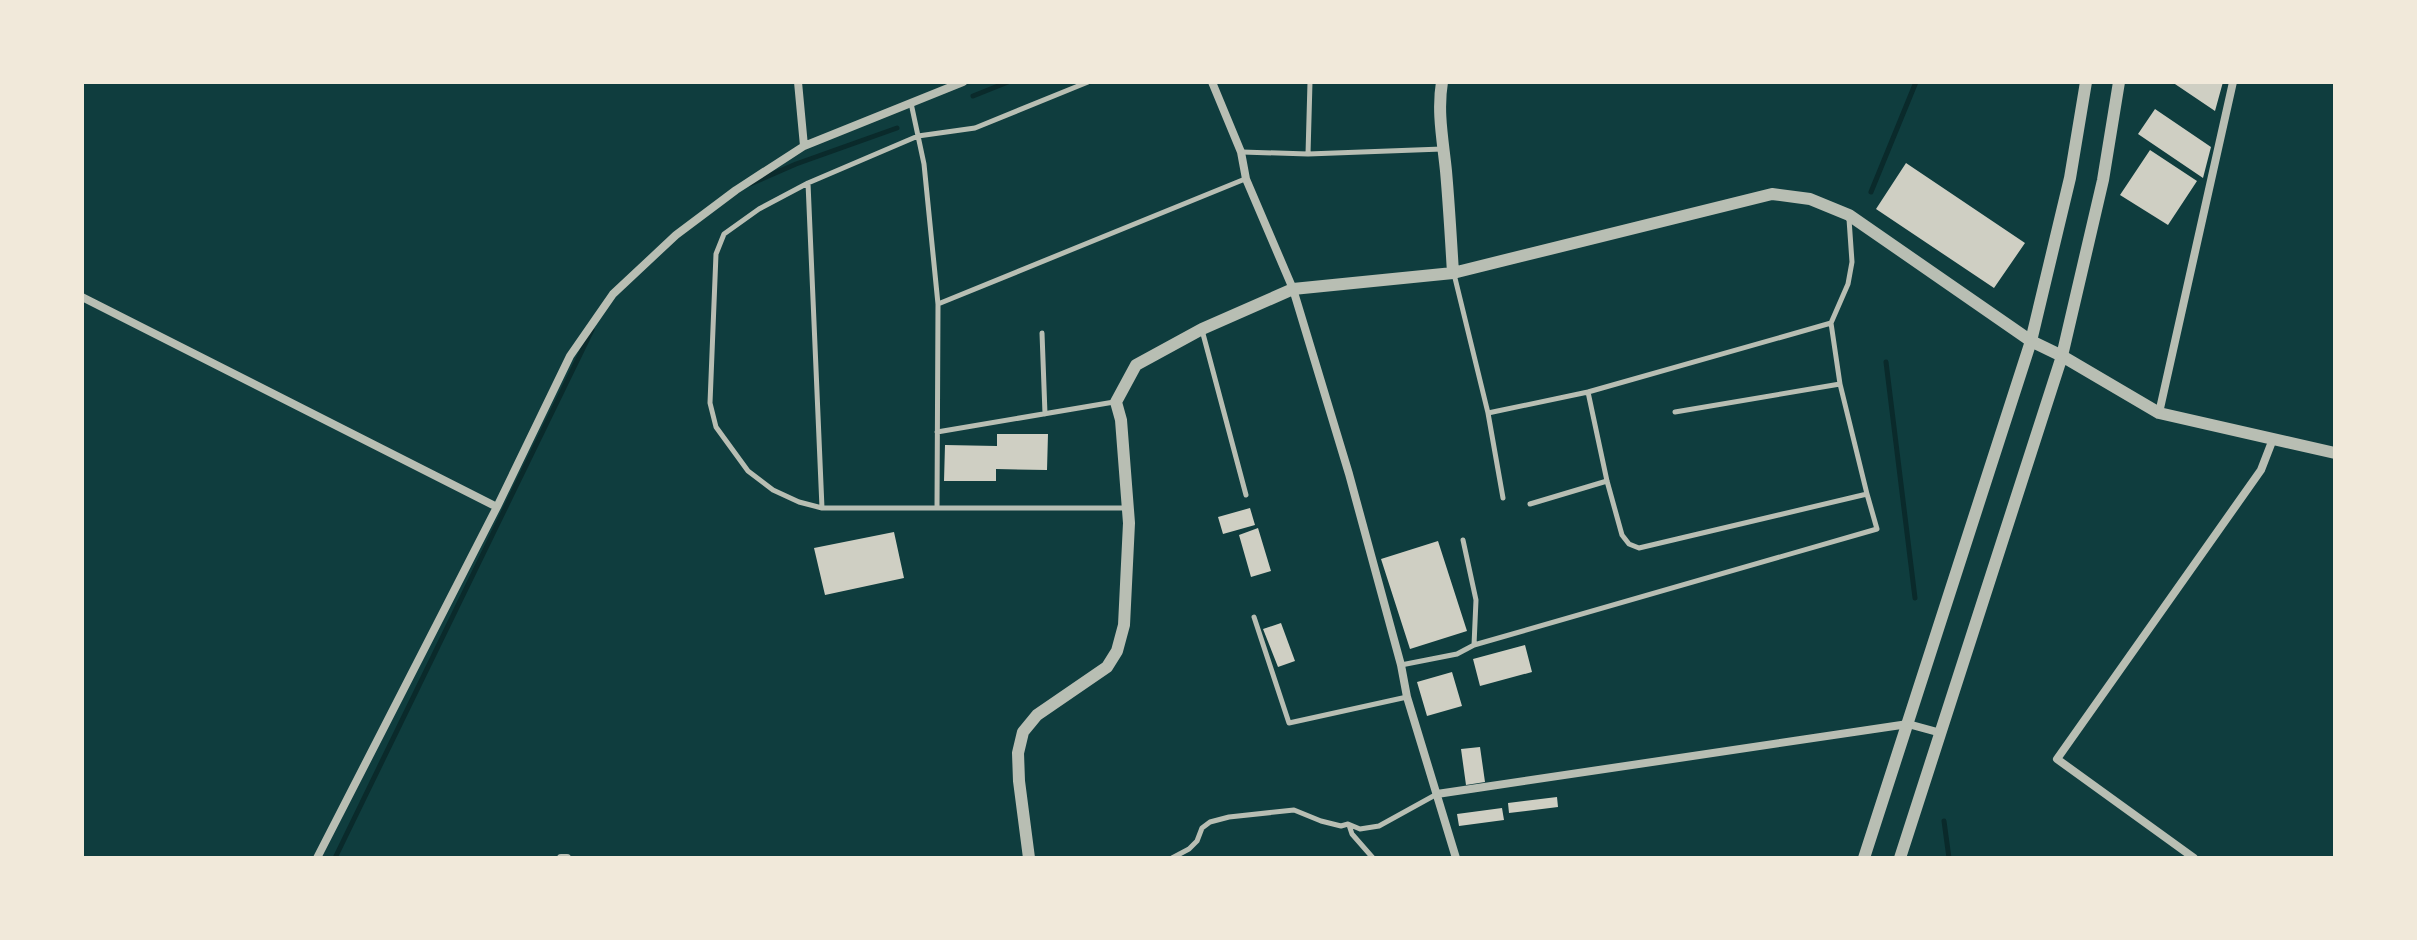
<svg xmlns="http://www.w3.org/2000/svg" width="2417" height="940" font-family="Manrope,sans-serif">
	<style>
		.lines { fill: none; stroke-linecap: round; stroke-linejoin: round }
		.stream { stroke: #0a2a2b; stroke-width: 5 }
		.building { fill: #cfcfc3 }
		.service { stroke: #b8beb3; stroke-width: 5 }
		.minor { stroke: #b8beb3; stroke-width: 8 }
		.tertiary { stroke: #b8beb3; stroke-width: 12 }
	</style>
	<rect width="100%" height="100%" fill="#0f3d3e"/>
	<g class="lines">
		<path class="stream" d="M 973,96 L 1008,82
			M 750,184 L 796,164 L 897,128
			M 1871,192 L 1916,82
			M 1886,362 L 1915,598
			M 1944,821 L 1949,858
			M 335,858 L 592,330"/>
	</g>
	<path class="building" d="M 2172,82 L 2223,82 L 2215,111 Z
		M 2155,109 L 2211,147 L 2203,178 L 2138,134 Z
		M 2150,150 L 2197,181 L 2168,225 L 2120,195 Z
		M 1906,163 L 2025,243 L 1994,288 L 1876,209 Z
		M 997,434 L 1048,434 L 1047,470 L 996,469 L 996,481 L 944,481 L 945,445 L 997,446 Z
		M 1250,508 L 1255,525 L 1223,534 L 1218,517 Z
		M 1258,528 L 1271,571 L 1251,577 L 1239,535 Z
		M 894,532 L 904,578 L 825,595 L 814,548 Z
		M 1438,541 L 1467,631 L 1410,649 L 1381,559 Z
		M 1281,623 L 1295,661 L 1278,667 L 1263,629 Z
		M 1525,645 L 1532,672 L 1480,686 L 1473,659 Z
		M 1452,672 L 1462,706 L 1427,716 L 1417,682 Z
		M 1480,747 L 1485,782 L 1466,785 L 1461,749 Z
		M 1557,797 L 1558,807 L 1509,813 L 1508,803 Z
		M 1502,808 L 1504,820 L 1459,826 L 1457,814 Z"/>
	<g class="lines">
		<path class="service" d="M 1088,82 L 975,128 L 918,136 L 808,183 L 759,209 L 724,234 L 716,254 L 710,403 L 716,427 L 748,471 L 773,490 L 799,502 L 822,508 L 1127,508
			M 911,103 L 924,164 L 938,304 L 937,508
			M 1242,152 L 1308,154 L 1442,149
			M 1308,154 L 1310,82
			M 808,183 L 822,508
			M 1454,274 L 1488,413 L 1503,498
			M 938,304 L 1245,179
			M 1202,330 L 1246,495
			M 1042,333 L 1045,414
			M 1588,392 L 1607,481 L 1622,535 L 1629,544 L 1639,548 L 1867,494 L 1840,384 L 1831,323 L 1848,284 L 1852,262 L 1849,219
			M 1675,412 L 1840,384
			M 1488,413 L 1588,392 L 1831,323
			M 937,432 L 1114,402
			M 1530,504 L 1607,481
			M 1254,617 L 1289,723 L 1407,697
			M 1474,645 L 1877,529 L 1867,494
			M 1401,665 L 1457,654 L 1474,645 L 1476,600 L 1463,540
			M 1349,825 L 1352,834 L 1373,858
			M 1172,858 L 1189,849 L 1197,841 L 1202,828 L 1210,822 L 1229,817 L 1294,810 L 1321,821 L 1341,826 L 1348,824 L 1360,829 L 1379,826 L 1437,794"/>
		<path class="minor" d="M 798,82 L 804,146
			M 1212,82 L 1241,152 L 1246,179 L 1293,289 L 1349,474 L 1401,665 L 1407,697 L 1456,858
			M 82,297 L 497,507
			M 2159,413 L 2233,82
			M 1437,794 L 1908,724 L 1941,733
			M 317,858 L 497,507 L 570,356 L 613,294 L 676,235 L 736,190 L 804,146 L 963,82
			M 561,858 L 567,858
			M 2194,858 L 2057,759 L 2261,470 L 2273,439"/>
		<path class="tertiary" d="M 1442,82 C 1437,112 1443,141 1446,171 C 1449,205 1451,239 1453,273
			M 1029,858 L 1019,781 L 1018,753 L 1023,732 L 1037,715 L 1107,667 L 1117,651 L 1124,625 L 1129,523 L 1121,420 L 1116,402 L 1136,365 L 1202,329 L 1293,289 L 1453,273 L 1772,194 L 1810,199 L 1849,215 L 2031,341 L 2062,356 L 2159,413 L 2335,453
			M 1864,858 L 2031,341 L 2070,178 L 2086,82
			M 1900,858 L 2062,356 L 2103,180 L 2119,82"/>
	</g>
	<rect width="2417" height="940" fill="none" stroke="#f1e9da" stroke-width="168"/>
</svg>
